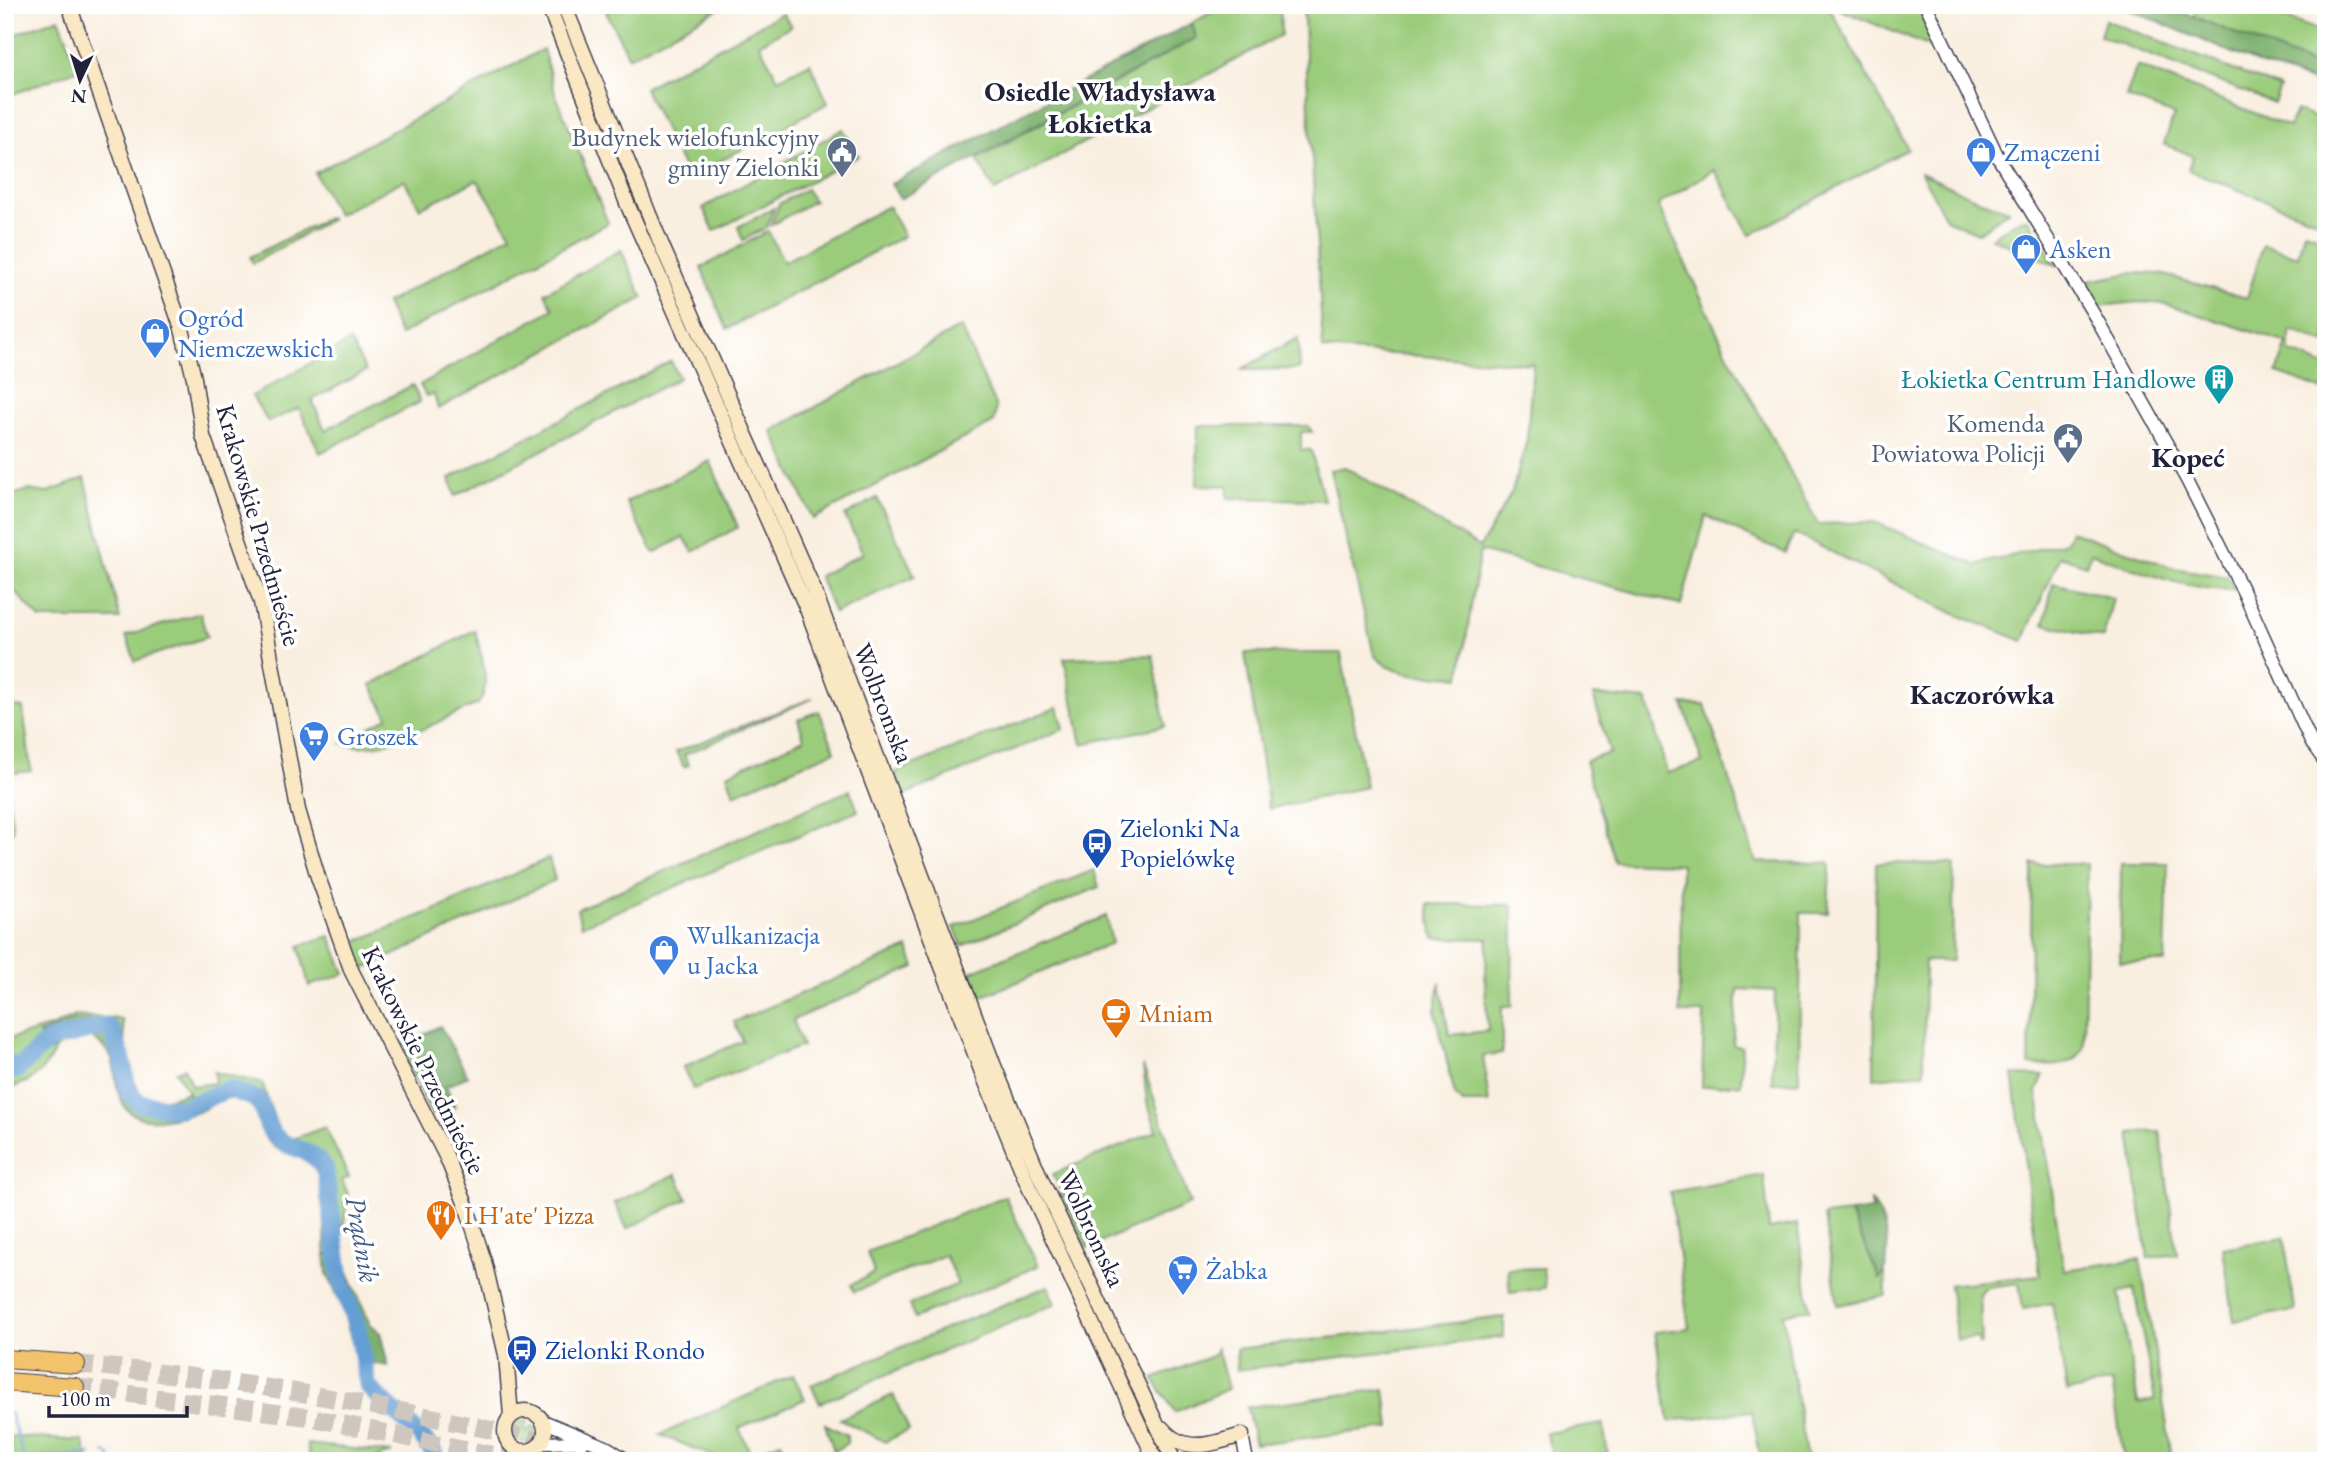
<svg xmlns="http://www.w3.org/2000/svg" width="2331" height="1466" font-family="'EB Garamond',serif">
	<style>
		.green { fill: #9bcc7c; stroke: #5e775c; stroke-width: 2; fill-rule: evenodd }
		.forest { fill: #7cb06c; stroke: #4f6954; stroke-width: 2 }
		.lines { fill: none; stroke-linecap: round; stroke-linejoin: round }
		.stream { stroke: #649ed4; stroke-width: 2.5 }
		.river { stroke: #649ed4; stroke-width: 18 }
		.motorway-tunnel { stroke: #cec6bf; stroke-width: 18; stroke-dasharray: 18 9; stroke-linecap: butt }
		.tertiary-casing { stroke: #424154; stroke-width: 15 }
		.secondary-casing { stroke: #424154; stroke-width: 17 }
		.motorway-casing { stroke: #424154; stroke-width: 20 }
		.tertiary { stroke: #fff; stroke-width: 12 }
		.secondary { stroke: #fae7c3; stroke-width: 14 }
		.motorway { stroke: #f2c36a; stroke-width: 18 }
		.labels { text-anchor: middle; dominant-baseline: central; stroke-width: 7; stroke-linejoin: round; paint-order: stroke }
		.service-label { font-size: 26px; fill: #4e5e75; stroke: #fff; text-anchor: end }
		.shop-label { font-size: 26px; fill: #366cbe; stroke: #fff; text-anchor: start }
		.culture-label { font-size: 26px; fill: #0d838f; stroke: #fff; text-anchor: end }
		.street-label { font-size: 26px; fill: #22223b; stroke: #fff }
		.transit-label { font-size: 26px; fill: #164399; stroke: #fff; text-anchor: start }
		.food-label { font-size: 26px; fill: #c56008; stroke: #fff; text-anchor: start }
		.neighbourhood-label { font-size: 28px; font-weight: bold; fill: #22223b; stroke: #fff }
		.water-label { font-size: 28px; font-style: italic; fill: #405a80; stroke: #fff }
	</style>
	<rect width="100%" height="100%" fill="#fff"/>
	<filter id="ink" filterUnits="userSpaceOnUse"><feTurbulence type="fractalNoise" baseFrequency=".0143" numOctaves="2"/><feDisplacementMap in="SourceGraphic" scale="14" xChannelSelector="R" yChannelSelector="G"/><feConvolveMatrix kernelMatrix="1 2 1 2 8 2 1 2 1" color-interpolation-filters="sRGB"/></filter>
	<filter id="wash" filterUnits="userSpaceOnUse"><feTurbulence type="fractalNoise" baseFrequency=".00686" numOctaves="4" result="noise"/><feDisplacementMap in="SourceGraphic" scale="28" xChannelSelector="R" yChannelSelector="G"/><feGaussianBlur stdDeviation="1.57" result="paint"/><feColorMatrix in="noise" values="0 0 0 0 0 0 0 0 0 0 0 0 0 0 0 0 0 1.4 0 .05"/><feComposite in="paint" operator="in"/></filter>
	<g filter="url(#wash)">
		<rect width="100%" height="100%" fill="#f9efe0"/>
		<path class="green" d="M 554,5 L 557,5 L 646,225 L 805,584 L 1001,1100 L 1149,1420 L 1145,1422 L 1005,1116 L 803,585 L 638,216 Z
			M 619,5 L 725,5 L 629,57 L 606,12 Z
			M 1225,5 L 1280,5 L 1281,35 L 995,191 L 977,159 L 1196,38 L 1192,23 Z
			M 1303,5 L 1828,5 L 1908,149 L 1750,235 L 1714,170 L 1658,205 L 1725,349 L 1818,524 L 1875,522 L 1975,565 L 2066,542 L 2071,531 L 2174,568 L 2228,577 L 2237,590 C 2186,591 2137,570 2091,553 L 2086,565 L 2060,556 L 2023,641 L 1955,614 L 1794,533 L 1785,553 L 1706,516 L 1681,605 L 1480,551 L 1460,677 C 1430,674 1396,680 1374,655 L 1330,470 L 1345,467 L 1480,547 L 1512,492 L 1527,440 L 1533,364 L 1323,349 Z
			M 1829,5 L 1918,5 L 1937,50 Z
			M 2198,5 L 2249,5 L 2326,33 L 2326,70 L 2193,17 Z
			M 782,13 L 791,26 L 759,44 L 778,79 L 810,63 L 828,103 L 689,178 L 644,88 Z
			M 59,18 L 79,69 L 5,97 L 5,38 Z
			M 2105,20 L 2280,88 L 2274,103 L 2100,36 Z
			M 543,49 L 555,93 L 608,223 L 400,335 L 386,303 L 511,235 L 477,180 L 420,208 L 404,180 L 337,215 L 315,173 Z
			M 2137,66 L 2289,127 L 2296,111 L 2326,121 L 2326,224 L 2188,170 L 2193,156 L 2164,144 L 2174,115 L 2126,97 Z
			M 843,129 L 859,156 L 714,231 L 703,208 Z
			M 1921,173 L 1979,200 L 2009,210 L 1978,233 L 1946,219 Z
			M 806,189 L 814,201 L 771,225 L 779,204 Z
			M 888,206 L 904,236 L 727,329 L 701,268 L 768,231 L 784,262 Z
			M 774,208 L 767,227 L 743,240 L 738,227 Z
			M 327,218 L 331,219 L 253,263 L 250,257 Z
			M 2026,219 L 2029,220 L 2056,265 L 1991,238 L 2017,221 Z
			M 2304,231 L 2326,239 L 2326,343 L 2290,330 L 2290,352 L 2326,366 L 2326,391 L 2277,373 L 2287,343 L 2166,304 L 2139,302 L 2099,306 L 2084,282 L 2131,273 L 2161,274 L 2247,298 L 2263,245 L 2298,256 Z
			M 621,250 L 643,298 L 438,409 L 434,394 L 426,396 L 420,385 L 553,309 L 545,293 Z
			M 961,327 L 996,407 L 994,422 L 813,519 L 772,431 Z
			M 1298,338 L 1300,369 L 1240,370 Z
			M 350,341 L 366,371 L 312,400 L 325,430 L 413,385 L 420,402 L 320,453 L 299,408 L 268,422 L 252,396 Z
			M 671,361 L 679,378 L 455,496 L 450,478 Z
			M 1198,426 L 1308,426 L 1312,432 L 1301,432 L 1301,450 L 1311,450 L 1324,500 L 1228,498 L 1228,486 L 1197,485 Z
			M 710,461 L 738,527 L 693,552 L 684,537 L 654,553 L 626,502 Z
			M 85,478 L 120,619 L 40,619 L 10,586 L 5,567 L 5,497 L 29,490 L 46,493 Z
			M 877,498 L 915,576 L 834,613 L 819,576 L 863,553 L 845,516 Z
			M 2053,583 L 2113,598 L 2103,638 L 2044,624 Z
			M 200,613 L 207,637 L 135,661 L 126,636 Z
			M 475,630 C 480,653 493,685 478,704 C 438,719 383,758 342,743 L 388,717 L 371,685 Z
			M 1245,653 L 1341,653 L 1366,787 L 1269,809 Z
			M 1153,655 L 1165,726 L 1082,744 L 1064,658 Z
			M 1593,695 L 1647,700 L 1667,773 L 1702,762 L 1683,704 L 1705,705 L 1756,862 L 1830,863 L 1828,913 L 1801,913 L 1799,1081 L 1772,1083 L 1775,991 L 1738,989 L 1733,1045 L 1742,1047 L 1741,1084 L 1702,1087 L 1704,1013 L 1680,1013 L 1681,864 L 1615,862 L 1585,761 L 1610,753 Z
			M 813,698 L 684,755 L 689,765 L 684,767 L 676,752 Z
			M 5,704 L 23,708 L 31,771 L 6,774 Z
			M 1058,707 L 1064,729 L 904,795 L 895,772 Z
			M 819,711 L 835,751 L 734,794 L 727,774 L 804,739 L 798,719 Z
			M 850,790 L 858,811 L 581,926 L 577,909 Z
			M 8,791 L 13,831 L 5,833 L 5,792 Z
			M 549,858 L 555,880 L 360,971 L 349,944 L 442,907 Z
			M 1876,863 L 1954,864 L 1952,961 L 1925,961 L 1924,1073 L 1874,1078 Z
			M 2121,863 L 2168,863 L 2165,962 L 2120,962 Z
			M 2032,864 L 2087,864 L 2084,1047 C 2073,1070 2052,1065 2029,1065 Z
			M 1094,870 L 1099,887 L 962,946 L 954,927 Z
			M 1428,904 L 1513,905 L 1512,1006 L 1502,1006 L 1502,1053 L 1483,1056 L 1489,1103 L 1462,1103 L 1455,1095 L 1435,1011 L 1440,982 L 1449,1035 L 1488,1031 L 1485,983 L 1488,939 L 1434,938 Z
			M 1106,916 L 1112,943 L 981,997 L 971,972 Z
			M 330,936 L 345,974 L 309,986 L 299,946 Z
			M 908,948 L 915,967 L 793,1020 L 802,1046 L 693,1089 L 683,1067 L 743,1041 L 734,1022 Z
			M 75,1016 L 122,1019 L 131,1087 L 136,1097 L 162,1102 L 188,1092 L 176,1071 L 184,1068 L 192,1086 L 215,1083 L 214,1072 L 262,1083 L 278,1129 L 293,1139 L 325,1127 L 349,1177 L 342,1180 L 348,1194 L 340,1253 L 325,1255 C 325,1231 329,1173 305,1159 C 293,1151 279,1155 268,1141 C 254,1123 263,1104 234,1098 C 219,1094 208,1110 195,1113 C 185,1114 142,1116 133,1110 C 111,1096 115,1053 109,1030 L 87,1039 L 58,1044 C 51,1058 44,1072 30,1080 C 20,1085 13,1085 6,1094 L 5,1040 L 53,1026 Z
			M 1143,1066 L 1190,1204 L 1087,1248 L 1053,1174 L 1157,1131 L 1147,1101 Z
			M 2013,1075 L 2044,1076 L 2037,1091 L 2064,1270 L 2140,1259 L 2172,1457 L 2156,1461 L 2124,1461 L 2112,1382 L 2067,1392 L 2052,1303 L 2023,1309 L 2019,1283 L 1987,1287 L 1980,1294 L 1982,1344 L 1979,1345 L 1978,1338 L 1957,1340 L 1949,1285 L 2040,1275 ZM 2134,1289 L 2155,1400 L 2138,1403 L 2119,1292 Z
			M 2160,1131 L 2177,1254 L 2148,1258 L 2130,1133 Z
			M 676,1174 L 687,1199 L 627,1229 L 615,1203 Z
			M 1764,1175 L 1769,1229 L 1797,1224 L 1810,1309 L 1783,1314 L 1807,1461 L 1761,1461 L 1752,1411 L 1669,1421 L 1655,1332 L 1689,1328 L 1670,1192 Z
			M 1005,1196 L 1038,1266 L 915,1318 L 909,1305 L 958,1284 L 945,1255 L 854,1292 L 851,1285 L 874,1273 L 867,1252 Z
			M 1850,1213 L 1880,1279 L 1885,1272 L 1886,1296 L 1838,1305 L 1824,1216 Z
			M 2284,1237 L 2295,1310 L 2234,1321 L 2223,1248 Z
			M 1543,1268 L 1545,1288 L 1510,1293 L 1508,1269 Z
			M 1048,1286 L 1055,1304 L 820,1403 L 811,1385 Z
			M 1504,1317 L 1504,1337 L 1237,1370 L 1236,1349 Z
			M 1217,1348 L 1228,1389 L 1175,1412 L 1153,1379 L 1214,1355 Z
			M 793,1375 L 805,1399 L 739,1428 L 751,1454 L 781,1442 L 790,1461 L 725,1461 L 660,1435 Z
			M 1385,1389 L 1390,1428 L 1255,1444 L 1247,1407 Z
			M 893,1395 L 909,1430 L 885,1442 L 840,1419 Z
			M 523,1420 L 528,1422 L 524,1428 L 527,1431 L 533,1426 L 536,1430 L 533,1438 L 525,1443 L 517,1440 L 513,1432 L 516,1424 Z
			M 825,1424 L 847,1435 L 847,1443 L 834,1451 Z
			M 1603,1424 L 1609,1461 L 1554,1461 L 1546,1433 Z
			M 5,1436 L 83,1441 L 89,1461 L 5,1461 Z
			M 307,1444 L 392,1453 L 366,1461 L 310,1461 Z"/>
		<path class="forest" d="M 2118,5 L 2165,5 L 2326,70 L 2326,86 L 2262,65 Z
			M 1192,23 L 1196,38 L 900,199 L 891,184 Z
			M 75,1020 C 84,1021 95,1020 103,1022 C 131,1029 125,1081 145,1098 L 167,1099 L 188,1092 L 195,1113 C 161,1121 124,1130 117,1086 C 115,1077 115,1063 110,1055 C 105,1047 97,1042 90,1036 L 78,1038 L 48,1052 L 39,1034 Z
			M 440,1026 L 468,1076 L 446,1086 L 455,1107 L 432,1115 L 399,1046 Z
			M 1871,1202 C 1887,1217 1893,1261 1880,1279 L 1850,1213 L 1872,1210 Z
			M 340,1253 L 370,1324 L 380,1332 L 388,1366 L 357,1360 L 342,1306 L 327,1273 L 325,1255 Z"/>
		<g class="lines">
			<path class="stream" d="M 5,1410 L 11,1415 L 24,1459 L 91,1454
				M 105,1452 L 110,1455 L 111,1461"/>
			<path class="river" d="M 5,1061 L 16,1070 L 48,1041 L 105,1026 L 111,1029 L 122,1058 L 128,1092 L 140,1103 L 180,1109 L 229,1089 L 257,1099 C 266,1110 264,1125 274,1135 C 290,1152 307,1144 325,1168 L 341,1281 L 358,1330 L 368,1387 L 421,1436 L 440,1461"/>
		</g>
	</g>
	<g filter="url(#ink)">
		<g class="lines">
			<path class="motorway-tunnel" d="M 76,1364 C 262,1381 441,1415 621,1461
				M 75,1387 L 308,1417 L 522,1461"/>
			<g class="tertiary-casing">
				<path id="tertiary" d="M 1926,5 L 1999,159 L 2096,318 L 2187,480 L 2244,593 L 2311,742 L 2326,763
					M 543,1421 L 608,1448 L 628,1461
					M 1242,1435 L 1247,1461
					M 542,1443 L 584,1442"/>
			</g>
			<g class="secondary-casing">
				<path id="secondary" d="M 69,5 L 182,329 L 194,378 L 203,436 L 261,602 L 298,810 L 318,877 L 352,972 L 447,1158 L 466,1205 L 484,1261 L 506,1355 L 511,1416
					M 548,5 L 629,208 L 807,609 L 981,1070 L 1028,1185 L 1156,1461
					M 564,5 L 662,246 L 814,590 L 994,1066 L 1041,1179 L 1174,1461
					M505 1431a20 20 0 1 1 40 0a20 20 0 1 1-40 0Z
					M 1162,1428 C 1184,1455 1213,1444 1242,1435"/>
			</g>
			<g class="motorway-casing">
				<path id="motorway" d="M 5,1359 L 76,1364
					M 5,1382 L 75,1387"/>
			</g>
			<use href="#tertiary" class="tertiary"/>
			<use href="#secondary" class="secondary"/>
			<use href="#motorway" class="motorway"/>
		</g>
	</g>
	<defs>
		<g id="civic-pin" transform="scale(1.575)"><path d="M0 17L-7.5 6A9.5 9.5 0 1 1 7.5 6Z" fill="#5c6f8a" stroke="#fff"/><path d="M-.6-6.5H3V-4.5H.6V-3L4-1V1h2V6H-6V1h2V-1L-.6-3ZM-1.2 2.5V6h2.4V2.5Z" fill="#fff"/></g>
		<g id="shop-pin" transform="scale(1.575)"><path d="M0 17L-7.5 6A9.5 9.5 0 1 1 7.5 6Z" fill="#3f7fe0" stroke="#fff"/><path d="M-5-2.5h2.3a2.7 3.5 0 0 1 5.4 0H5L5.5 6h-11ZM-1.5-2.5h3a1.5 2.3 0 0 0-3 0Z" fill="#fff"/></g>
		<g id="building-pin" transform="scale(1.575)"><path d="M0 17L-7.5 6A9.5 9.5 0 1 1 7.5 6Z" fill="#0f9aa8" stroke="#fff"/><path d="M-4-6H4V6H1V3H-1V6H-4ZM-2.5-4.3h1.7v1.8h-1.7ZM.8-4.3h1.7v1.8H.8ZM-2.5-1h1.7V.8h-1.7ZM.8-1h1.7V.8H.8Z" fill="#fff"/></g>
		<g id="supermarket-pin" transform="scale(1.575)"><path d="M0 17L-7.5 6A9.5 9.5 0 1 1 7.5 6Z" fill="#3f7fe0" stroke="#fff"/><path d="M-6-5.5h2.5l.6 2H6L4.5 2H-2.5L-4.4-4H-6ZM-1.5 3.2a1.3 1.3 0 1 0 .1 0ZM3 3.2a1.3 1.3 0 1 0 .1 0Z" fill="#fff"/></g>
		<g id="bus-pin" transform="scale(1.575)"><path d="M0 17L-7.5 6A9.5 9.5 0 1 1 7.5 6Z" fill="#1a4fb4" stroke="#fff"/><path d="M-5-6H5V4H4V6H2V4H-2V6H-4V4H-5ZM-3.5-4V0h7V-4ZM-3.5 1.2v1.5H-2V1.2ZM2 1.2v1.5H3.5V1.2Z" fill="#fff"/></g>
		<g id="cafe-pin" transform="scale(1.575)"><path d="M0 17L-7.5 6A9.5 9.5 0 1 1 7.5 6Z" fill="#e8710a" stroke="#fff"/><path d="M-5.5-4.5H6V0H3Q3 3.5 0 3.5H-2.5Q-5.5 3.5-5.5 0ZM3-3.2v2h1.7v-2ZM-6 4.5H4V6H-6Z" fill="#fff"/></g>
		<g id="restaurant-pin" transform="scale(1.575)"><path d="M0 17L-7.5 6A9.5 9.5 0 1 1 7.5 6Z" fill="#e8710a" stroke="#fff"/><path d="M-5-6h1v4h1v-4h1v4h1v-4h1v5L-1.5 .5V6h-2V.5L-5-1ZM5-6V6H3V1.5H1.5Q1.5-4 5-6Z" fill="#fff"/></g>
	</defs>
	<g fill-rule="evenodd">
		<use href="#civic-pin" x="842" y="152"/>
		<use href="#shop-pin" x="1981" y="152"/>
		<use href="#shop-pin" x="2026" y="249"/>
		<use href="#shop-pin" x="155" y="333"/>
		<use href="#building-pin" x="2219" y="379"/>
		<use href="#civic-pin" x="2068" y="438"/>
		<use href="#supermarket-pin" x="314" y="736"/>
		<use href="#bus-pin" x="1097" y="843"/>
		<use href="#shop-pin" x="664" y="950"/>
		<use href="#cafe-pin" x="1116" y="1013"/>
		<use href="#restaurant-pin" x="441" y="1215"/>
		<use href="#supermarket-pin" x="1183" y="1270"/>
		<use href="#bus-pin" x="522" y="1350"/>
	</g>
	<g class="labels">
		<g class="service-label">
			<text x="819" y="137">Budynek wielofunkcyjny<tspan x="819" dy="30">gminy Zielonki</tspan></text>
			<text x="2045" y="423">Komenda<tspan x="2045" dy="30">Powiatowa Policji</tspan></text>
		</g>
		<g class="shop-label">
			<text x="2004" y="152">Zmączeni</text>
			<text x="2049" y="249">Asken</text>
			<text x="178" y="318">Ogród<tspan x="178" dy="30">Niemczewskich</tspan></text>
			<text x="337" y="736">Groszek</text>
			<text x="687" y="935">Wulkanizacja<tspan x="687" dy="30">u Jacka</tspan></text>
			<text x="1206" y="1270">Żabka</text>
		</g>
		<g class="culture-label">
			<text x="2196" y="379">Łokietka Centrum Handlowe</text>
		</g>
		<g class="street-label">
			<text transform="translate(259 525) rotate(74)">Krakowskie Przedmieście</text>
			<text transform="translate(884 703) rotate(69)">Wolbromska</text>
			<text transform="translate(424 1060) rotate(64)">Krakowskie Przedmieście</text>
			<text transform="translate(1092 1228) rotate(65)">Wolbromska</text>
		</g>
		<g class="transit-label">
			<text x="1120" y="828">Zielonki Na<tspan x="1120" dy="30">Popielówkę</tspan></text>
			<text x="545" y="1350">Zielonki Rondo</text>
		</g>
		<g class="food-label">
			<text x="1139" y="1013">Mniam</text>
			<text x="464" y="1215">I H'ate' Pizza</text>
		</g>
		<g class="neighbourhood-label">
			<text x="1100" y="91">Osiedle Władysława<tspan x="1100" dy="32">Łokietka</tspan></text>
			<text x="2188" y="457">Kopeć</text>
			<text x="1982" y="694">Kaczorówka</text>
		</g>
		<g class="water-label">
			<text transform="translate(363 1239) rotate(80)">Prądnik</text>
		</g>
	</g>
	<rect width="2331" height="1466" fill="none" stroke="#fff" stroke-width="28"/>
	<g transform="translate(80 80) rotate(184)" stroke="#ffffff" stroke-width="5" paint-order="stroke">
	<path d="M0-5L12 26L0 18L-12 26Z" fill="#22223b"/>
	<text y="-10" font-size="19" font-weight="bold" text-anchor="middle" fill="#22223b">N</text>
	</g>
	<path d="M49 1406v10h138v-10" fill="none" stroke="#22223b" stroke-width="3.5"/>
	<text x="60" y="1406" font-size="21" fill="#22223b" stroke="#ffffff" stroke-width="5" paint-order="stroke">100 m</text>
</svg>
